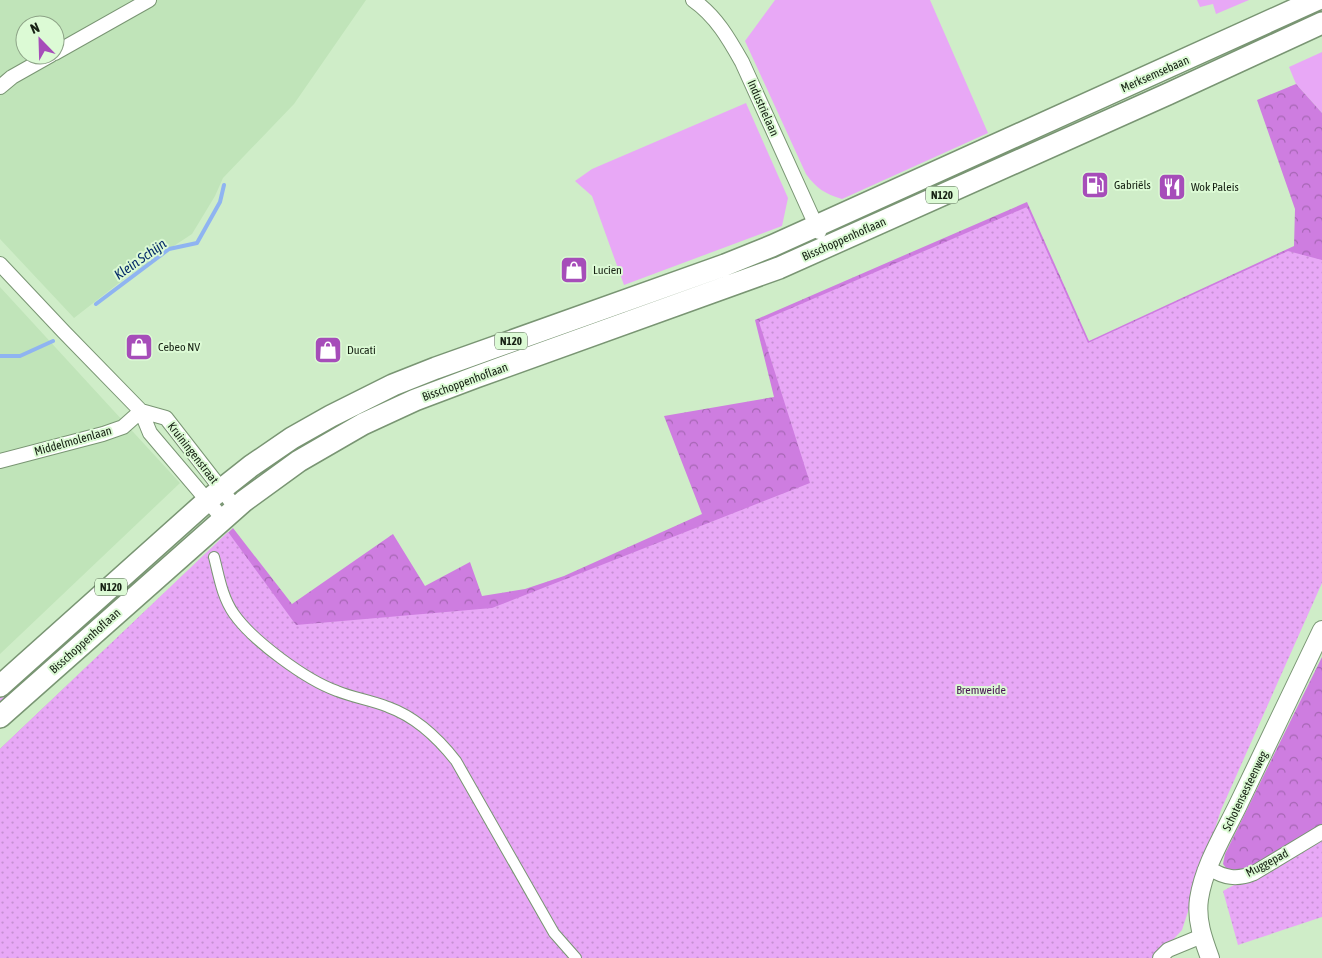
<svg xmlns="http://www.w3.org/2000/svg" width="1322" height="958" font-family="'Asap Condensed',sans-serif">
	<style>
		.built { fill: #c0e4b9; fill-rule: evenodd }
		.grass { fill: #e8a8f6 }
		.forest { fill: url(#forest-crowns) }
		.park { fill: url(#park-dots) }
		.lines { fill: none; stroke-linecap: round; stroke-linejoin: round }
		.stream { stroke: #8fb4f1; stroke-width: 4 }
		.pedestrian-casing { stroke: #799573; stroke-width: 12 }
		.minor-casing { stroke: #799573; stroke-width: 16 }
		.tertiary-casing { stroke: #799573; stroke-width: 20 }
		.primary-casing { stroke: #799573; stroke-width: 24 }
		.pedestrian { stroke: #fff; stroke-width: 10 }
		.minor { stroke: #fff; stroke-width: 14 }
		.tertiary { stroke: #fff; stroke-width: 18 }
		.primary { stroke: #fff; stroke-width: 21 }
		.labels { text-anchor: middle; dominant-baseline: central; stroke-width: 4; stroke-linejoin: round; paint-order: stroke }
		.shield { fill: #dcfad5; stroke: #51624d; stroke-width: 1 }
		.shield-label { font-size: 11px; font-weight: bold; fill: #162113 }
		.street-label { font-size: 12px; fill: #162113; stroke: #dcfad5 }
		.poi-label { font-size: 12px; fill: #162113; stroke: #dcfad5; text-anchor: start }
		.park-label { font-size: 12px; fill: #461351; stroke: #dcfad5 }
		.water-label { font-size: 14px; font-style: italic; fill: #062c6a; stroke: #dcfad5 }
	</style>
	<defs>
		<pattern id="forest-crowns" width="20" height="18" patternUnits="userSpaceOnUse" patternTransform="scale(1.25)"><rect width="20" height="18" fill="#ce7de0"/><path d="M2 6a3 3 0 1 1 6 0M12 15a3 3 0 1 1 6 0" fill="none" stroke="#a666b4"/></pattern>
		<pattern id="park-dots" width="8" height="8" patternUnits="userSpaceOnUse" patternTransform="scale(1.25)"><rect width="8" height="8" fill="#e8a8f6"/><path d="M2 2h.1M6 6h.1" fill="none" stroke="#c690d2" stroke-width="1.8" stroke-linecap="round"/></pattern>
	</defs>
	<rect width="100%" height="100%" fill="#cfedc8"/>
	<path class="built" d="M 0,0 L 366,0 L 294,104 L 223,178 L 215,196 L 192,234 L 128,276 L 74,318 L 0,239 ZM 25,25 L 55,25 L 55,55 L 25,55 Z
		M 0,287 L 180,483 L 0,654 Z"/>
	<path class="grass" d="M 775,0 L 930,0 L 988,133 L 842,199 C 825,194 816,188 806,174 L 745,41 Z
		M 1197,0 L 1249,0 L 1216,14 L 1213,4 L 1200,7 Z
		M 1322,52 L 1322,113 L 1296,84 L 1289,67 Z
		M 746,103 L 788,198 L 782,226 L 624,285 L 592,196 L 575,181 L 592,169 Z
		M 128,586 L 115,603 L 0,709 L 0,695 Z"/>
	<path class="forest" d="M 1296,84 L 1322,113 L 1322,470 L 823,515 L 0,749 L 233,528 L 292,604 L 393,534 L 425,586 L 470,562 L 482,596 L 525,589 L 564,576 L 702,514 L 664,416 L 774,397 L 755,320 L 1027,202 L 1089,341 L 1294,246 L 1295,209 L 1257,100 Z
		M 1322,657 L 1322,824 L 1250,869 L 1229,872 L 1223,864 L 1225,854 Z"/>
	<path class="park" d="M 1027,207 L 1088,343 L 1288,251 L 1322,260 L 1322,583 L 1221,810 L 1182,930 L 1156,958 L 0,958 L 0,749 L 228,532 L 296,625 L 492,608 L 810,483 L 759,322 Z
		M 1322,837 L 1322,917 L 1238,945 L 1223,891 Z"/>
	<g class="lines">
		<path class="stream" d="M 96,304 L 169,249 L 197,243 L 220,202 L 224,185
			M 0,356 L 20,356 L 53,341"/>
		<g class="pedestrian-casing">
			<path id="pedestrian" d="M 214,557 C 219,576 222,597 234,614 C 253,641 306,680 337,691 C 354,698 371,700 388,707 C 416,717 438,738 456,761 L 554,933 L 576,958"/>
		</g>
		<g class="minor-casing">
			<path id="minor" d="M 693,0 C 716,16 729,39 742,62 L 819,232
				M 55,53 L 149,0
				M 0,87 L 12,77 L 51,55
				M 0,264 L 64,332 L 141,411 L 150,433 L 223,519
				M 141,411 L 166,418 L 236,508
				M 0,461 L 103,434 L 123,427 L 141,411
				M 1209,868 C 1224,878 1237,880 1254,873 L 1322,832
				M 1160,958 L 1168,950 L 1202,936"/>
		</g>
		<g class="tertiary-casing">
			<path id="tertiary" d="M 1210,958 C 1203,939 1196,920 1199,899 C 1204,866 1224,834 1238,805 C 1266,747 1294,688 1322,630"/>
		</g>
		<g class="primary-casing">
			<path id="primary" d="M 0,686 L 208,500 L 251,466 L 292,438 L 331,416 L 393,385 L 436,368 L 725,265 L 772,246 L 1316,0
				M 0,717 L 244,501 L 299,461 L 363,424 L 415,400 L 476,377 L 779,268 L 1168,94 L 1322,23"/>
		</g>
		<use href="#pedestrian" class="pedestrian"/>
		<use href="#minor" class="minor"/>
		<use href="#tertiary" class="tertiary"/>
		<use href="#primary" class="primary"/>
	</g>
	<defs>
		<g id="fuel-square" transform="scale(1.4375)"><rect x="-9" y="-9" width="18" height="18" rx="4" fill="#a64db9" stroke="#dcfad5"/><path d="M-5.5-6h7V0h2V4h1.3V-2.5L3-4.5l.8-.8L6-3V5H2.5V1h-1V6h-7ZM-4.2-4.7v3.2H.2V-4.7Z" fill="#fff"/></g>
		<g id="restaurant-square" transform="scale(1.4375)"><rect x="-9" y="-9" width="18" height="18" rx="4" fill="#a64db9" stroke="#dcfad5"/><path d="M-5-6h1v4h1v-4h1v4h1v-4h1v5L-1.5 .5V6h-2V.5L-5-1ZM5-6V6H3V1.5H1.5Q1.5-4 5-6Z" fill="#fff"/></g>
		<g id="shop-square" transform="scale(1.4375)"><rect x="-9" y="-9" width="18" height="18" rx="4" fill="#a64db9" stroke="#dcfad5"/><path d="M-5-2.5h2.3a2.7 3.5 0 0 1 5.4 0H5L5.5 6h-11ZM-1.5-2.5h3a1.5 2.3 0 0 0-3 0Z" fill="#fff"/></g>
	</defs>
	<g fill-rule="evenodd">
		<use href="#fuel-square" x="1095" y="185"/>
		<use href="#restaurant-square" x="1172" y="187"/>
		<use href="#shop-square" x="574" y="270"/>
		<use href="#shop-square" x="139" y="347"/>
		<use href="#shop-square" x="328" y="350"/>
	</g>
	<g class="labels">
		<g class="shield">
			<rect x="926" y="186.5" width="32" height="17" rx="4"/>
			<rect x="495" y="332.5" width="32" height="17" rx="4"/>
			<rect x="95" y="578.5" width="32" height="17" rx="4"/>
		</g>
		<g class="shield-label">
			<text x="942" y="195">N120</text>
			<text x="511" y="341">N120</text>
			<text x="111" y="587">N120</text>
		</g>
		<g class="street-label">
			<text transform="translate(1155 74) rotate(-24)">Merksemsebaan</text>
			<text transform="translate(763 108) rotate(66)">Industrielaan</text>
			<text transform="translate(844 239) rotate(-24)">Bisschoppenhoflaan</text>
			<text transform="translate(465 382) rotate(-20)">Bisschoppenhoflaan</text>
			<text transform="translate(73 441) rotate(-16)">Middelmolenlaan</text>
			<text transform="translate(193 453) rotate(52)">Kruiningenstraat</text>
			<text transform="translate(85 641) rotate(-42)">Bisschoppenhoflaan</text>
			<text transform="translate(1245 791) rotate(-64)">Schotensesteenweg</text>
			<text transform="translate(1267 863) rotate(-28)">Muggepad</text>
		</g>
		<g class="poi-label">
			<text x="1114" y="185">Gabriëls</text>
			<text x="1191" y="187">Wok Paleis</text>
			<text x="593" y="270">Lucien</text>
			<text x="158" y="347">Cebeo NV</text>
			<text x="347" y="350">Ducati</text>
		</g>
		<g class="park-label">
			<text x="981" y="690">Bremweide</text>
		</g>
		<g class="water-label">
			<text transform="translate(140 259) rotate(-35)">Klein Schijn</text>
		</g>
	</g>
	<g transform="translate(40 40) rotate(337)"><circle r="24" fill="#dcfad5" stroke="#8da387"/>
	<path d="M0-4L9 19L0 12L-9 19Z" fill="#a64db9"/>
	<text y="-8" font-size="14" font-weight="bold" text-anchor="middle" fill="#162113">N</text>
	</g>
</svg>
